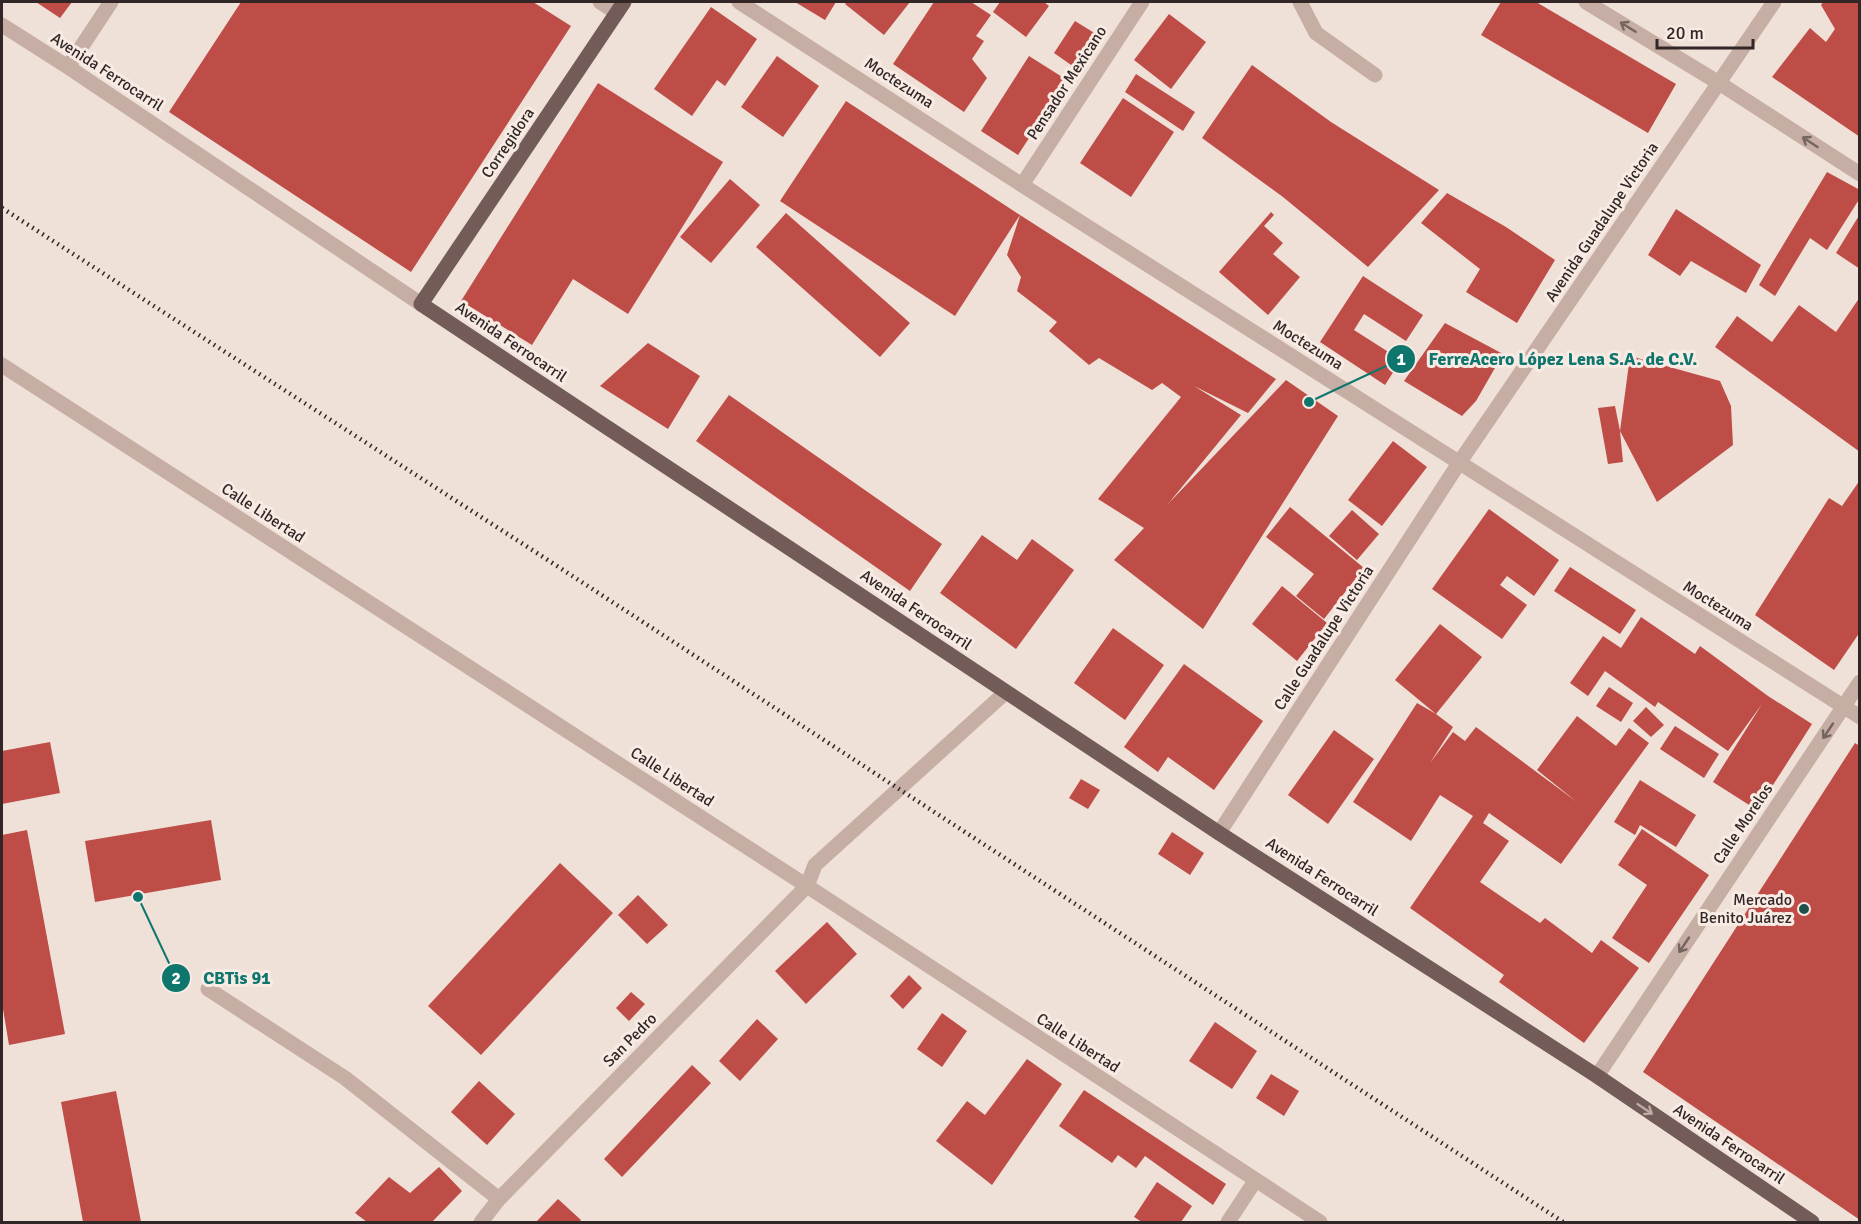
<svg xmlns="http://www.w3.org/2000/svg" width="1861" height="1224" font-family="Signika,sans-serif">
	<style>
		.building { fill: #be4d47 }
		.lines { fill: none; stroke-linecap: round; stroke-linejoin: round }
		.minor { stroke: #c6aea5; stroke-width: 15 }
		.major { stroke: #735c58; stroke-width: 15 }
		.rail { stroke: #322726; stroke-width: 4.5; stroke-dasharray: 1.5 4.5; stroke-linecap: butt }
		.oneway { stroke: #75645f }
		.oneway2 { stroke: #bcaba5 }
		.poi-dot { fill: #1e514a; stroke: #f7ebe4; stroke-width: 2 }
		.labels { text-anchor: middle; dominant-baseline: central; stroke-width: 6; stroke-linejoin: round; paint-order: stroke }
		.street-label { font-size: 16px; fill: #322726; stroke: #f7ebe4 }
		.poi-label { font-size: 16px; fill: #322726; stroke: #f7ebe4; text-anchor: end }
		.leader { fill: none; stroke: #0f766e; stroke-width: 2 }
		.callout-dot { fill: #0f766e; stroke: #f7ebe4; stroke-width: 2 }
		.mark-label { font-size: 18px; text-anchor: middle; font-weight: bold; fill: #fff }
		.callout-label { font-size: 18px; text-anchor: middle; font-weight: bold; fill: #0f766e; stroke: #f7ebe4; stroke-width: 6; stroke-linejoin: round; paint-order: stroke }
	</style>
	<rect width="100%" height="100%" fill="#efe0d8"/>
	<path class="building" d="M 36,2 L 72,2 L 60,18 Z
		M 241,2 L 533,2 L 571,26 L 411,272 L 169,112 Z
		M 795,2 L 836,2 L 825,20 Z
		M 847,2 L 910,2 L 884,35 L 845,4 Z
		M 934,2 L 971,2 L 991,15 L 976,36 L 984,41 L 972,59 L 987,78 L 964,112 L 893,64 Z
		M 1000,2 L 1044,2 L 1049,6 L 1026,37 L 993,12 Z
		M 1501,2 L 1536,2 L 1676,84 L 1648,133 L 1481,35 Z
		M 1823,2 L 1860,2 L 1860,137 L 1772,77 L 1810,28 L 1826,42 L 1835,29 L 1821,5 Z
		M 711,7 L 757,39 L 725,86 L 717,80 L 692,116 L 654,89 Z
		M 1169,14 L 1206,42 L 1171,89 L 1134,60 Z
		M 1075,21 L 1096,34 L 1074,67 L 1054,53 Z
		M 777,56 L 819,86 L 783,137 L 741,107 Z
		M 1029,56 L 1067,80 L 1018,155 L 981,131 Z
		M 1252,65 L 1331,122 L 1439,190 L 1368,267 L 1283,197 L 1202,138 Z
		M 1136,74 L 1195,112 L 1183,131 L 1125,92 Z
		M 598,83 L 723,162 L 628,314 L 573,279 L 532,345 L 461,301 Z
		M 1123,98 L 1174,132 L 1131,197 L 1080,163 Z
		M 846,101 L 1020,215 L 1276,379 L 1248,413 L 1194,386 L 1241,415 L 1168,504 L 1286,380 L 1338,416 L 1203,629 L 1114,560 L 1144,528 L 1098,499 L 1181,397 L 1162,383 L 1152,390 L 1099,358 L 1089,365 L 1049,331 L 1057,322 L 1017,291 L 1021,277 L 1007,255 L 1020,215 L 955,316 L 780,201 Z
		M 1827,172 L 1860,190 L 1860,198 L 1827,250 L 1810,238 L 1775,296 L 1759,285 Z
		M 730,179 L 760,205 L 711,263 L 680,237 Z
		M 1447,193 L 1506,227 L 1555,260 L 1517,323 L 1466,292 L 1480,269 L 1421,223 Z
		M 1676,209 L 1761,265 L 1746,293 L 1691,261 L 1680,276 L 1648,255 Z
		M 1271,212 L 1274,215 L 1264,226 L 1283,243 L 1273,254 L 1300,277 L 1268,315 L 1219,272 Z
		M 786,213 L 910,323 L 880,357 L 756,247 Z
		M 1860,214 L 1860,269 L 1836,253 Z
		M 1363,276 L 1423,315 L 1406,341 L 1364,314 L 1354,330 L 1401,360 L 1385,385 L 1320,342 Z
		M 1860,297 L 1860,452 L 1715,347 L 1737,316 L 1772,342 L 1799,305 L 1836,332 Z
		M 1445,323 L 1503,354 L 1476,401 L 1462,416 L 1404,381 Z
		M 648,343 L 700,376 L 668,429 L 600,386 Z
		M 1630,356 L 1720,381 L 1731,406 L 1733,445 L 1657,502 L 1620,431 L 1623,462 L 1608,464 L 1598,408 L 1615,406 L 1620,431 Z
		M 729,395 L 942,544 L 910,591 L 696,441 Z
		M 1393,441 L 1427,467 L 1382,526 L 1348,500 Z
		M 1860,480 L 1860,632 L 1834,670 L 1755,615 L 1829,498 L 1842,506 Z
		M 1290,507 L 1364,568 L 1324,619 L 1296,596 L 1314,574 L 1266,537 Z
		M 1489,509 L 1559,560 L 1534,596 L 1507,576 L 1500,585 L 1527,605 L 1502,639 L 1432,589 Z
		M 1352,510 L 1379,534 L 1357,560 L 1329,536 Z
		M 982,535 L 1017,560 L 1032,539 L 1074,570 L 1016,649 L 940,593 Z
		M 1570,567 L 1636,610 L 1620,634 L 1554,591 Z
		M 1282,586 L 1327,623 L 1297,661 L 1252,624 Z
		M 1641,617 L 1695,654 L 1700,646 L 1768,696 L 1812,724 L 1757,810 L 1713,782 L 1762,704 L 1728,751 L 1658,702 L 1655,707 L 1605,671 L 1588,696 L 1570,683 L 1603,636 L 1621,648 Z
		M 1440,624 L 1482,657 L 1436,714 L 1395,680 Z
		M 1113,628 L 1164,665 L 1125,720 L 1074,683 Z
		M 1184,664 L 1263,721 L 1214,790 L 1168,757 L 1158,772 L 1124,747 Z
		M 1609,687 L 1633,703 L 1621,722 L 1596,706 Z
		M 1417,703 L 1436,714 L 1453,727 L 1430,763 L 1453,732 L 1465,741 L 1476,727 L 1577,802 L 1537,770 L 1577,716 L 1616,746 L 1629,728 L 1649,743 L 1561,864 L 1489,813 L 1483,823 L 1509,841 L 1480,882 L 1540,923 L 1545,918 L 1592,953 L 1601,940 L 1639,968 L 1584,1043 L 1499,982 L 1504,975 L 1410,908 L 1473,816 L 1440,795 L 1411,841 L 1353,802 Z
		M 1646,707 L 1664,725 L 1651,737 L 1633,721 Z
		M 1675,726 L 1719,754 L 1704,778 L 1660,749 Z
		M 1334,730 L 1374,759 L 1328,824 L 1288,795 Z
		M 50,742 L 60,793 L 2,804 L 2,751 Z
		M 1855,743 L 1860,746 L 1860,1220 L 1643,1072 Z
		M 1081,779 L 1100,790 L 1088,809 L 1069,798 Z
		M 1640,780 L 1696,815 L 1676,847 L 1640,825 L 1635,835 L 1614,822 Z
		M 211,820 L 221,880 L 95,902 L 85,841 Z
		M 1642,829 L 1709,875 L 1649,963 L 1612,938 L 1647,885 L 1618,865 Z
		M 27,830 L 65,1034 L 9,1045 L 2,1003 L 2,835 Z
		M 1172,832 L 1204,853 L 1190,875 L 1158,854 Z
		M 560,863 L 613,913 L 481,1055 L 428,1006 Z
		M 638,895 L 668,925 L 647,944 L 618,915 Z
		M 827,922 L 857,954 L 806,1004 L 775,971 Z
		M 909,975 L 922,988 L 903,1009 L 890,996 Z
		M 631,992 L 645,1004 L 629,1021 L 616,1008 Z
		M 942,1013 L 967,1031 L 942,1067 L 917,1049 Z
		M 757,1019 L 778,1039 L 740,1081 L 719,1061 Z
		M 1215,1022 L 1257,1051 L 1232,1089 L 1189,1061 Z
		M 1027,1059 L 1062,1084 L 992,1185 L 936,1141 L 967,1101 L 985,1115 Z
		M 692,1065 L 711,1083 L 622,1177 L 604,1159 Z
		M 1271,1074 L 1299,1091 L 1284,1116 L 1256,1098 Z
		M 479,1081 L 515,1114 L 487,1145 L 451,1112 Z
		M 1084,1090 L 1226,1184 L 1213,1205 L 1145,1156 L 1136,1168 L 1118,1155 L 1112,1163 L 1059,1126 Z
		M 116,1091 L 141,1222 L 83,1222 L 61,1102 Z
		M 439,1167 L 462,1191 L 432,1222 L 367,1222 L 355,1213 L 389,1177 L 410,1193 Z
		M 1157,1182 L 1192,1206 L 1181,1222 L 1142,1222 L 1134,1217 Z
		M 558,1199 L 581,1220 L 579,1222 L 536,1222 Z"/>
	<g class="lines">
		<path class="minor" d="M 600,2 L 617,13
			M 739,2 L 1022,185 L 1860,717
			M 1300,2 L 1316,33 L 1375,75
			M 1586,2 L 1719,83 L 1860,174
			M 2,25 L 68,67 L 421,304
			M 68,67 L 111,2
			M 1022,185 L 1142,2
			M 2,365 L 807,886 L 1320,1222
			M 1219,833 L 1459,463 L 1774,2
			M 208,989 L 345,1078 L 499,1199
			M 1597,1076 L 1860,682
			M 481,1222 L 499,1199 L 807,886 L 815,865 L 1006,692
			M 1228,1222 L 1255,1181"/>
		<path class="major" d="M 624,2 L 421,304 L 1219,833 L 1597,1076 L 1812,1222"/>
		<path class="rail" d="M 2,208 L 554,564 L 1563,1222"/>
	</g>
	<defs><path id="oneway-shaft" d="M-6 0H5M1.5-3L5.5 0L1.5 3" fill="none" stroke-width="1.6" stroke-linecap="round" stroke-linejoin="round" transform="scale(1.5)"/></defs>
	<g class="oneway">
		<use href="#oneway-shaft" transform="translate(1628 27) rotate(-148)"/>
		<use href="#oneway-shaft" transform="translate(1810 142) rotate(-147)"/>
		<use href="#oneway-shaft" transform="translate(1828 731) rotate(124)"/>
		<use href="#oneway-shaft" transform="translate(1684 945) rotate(124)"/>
	</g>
	<use class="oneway2" href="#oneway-shaft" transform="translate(1645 1109) rotate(34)"/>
	<circle class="poi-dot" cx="1804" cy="909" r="6"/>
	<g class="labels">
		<g class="street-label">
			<text transform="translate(107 72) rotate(33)">Avenida Ferrocarril</text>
			<text transform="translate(899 83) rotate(33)">Moctezuma</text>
			<text transform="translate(1067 83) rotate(-57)">Pensador Mexicano</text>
			<text transform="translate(508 143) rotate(-56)">Corregidora</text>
			<text transform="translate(1602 222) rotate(-56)">Avenida Guadalupe Victoria</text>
			<text transform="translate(511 342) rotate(34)">Avenida Ferrocarril</text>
			<text transform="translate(1308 345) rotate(32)">Moctezuma</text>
			<text transform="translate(263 513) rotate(33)">Calle Libertad</text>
			<text transform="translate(1718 606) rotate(32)">Moctezuma</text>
			<text transform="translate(916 610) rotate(34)">Avenida Ferrocarril</text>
			<text transform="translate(1324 638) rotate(-57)">Calle Guadalupe Victoria</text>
			<text transform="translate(672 777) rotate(33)">Calle Libertad</text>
			<text transform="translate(1743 824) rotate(-56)">Calle Morelos</text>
			<text transform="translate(1322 877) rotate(33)">Avenida Ferrocarril</text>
			<text transform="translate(630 1040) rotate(-45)">San Pedro</text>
			<text transform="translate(1078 1043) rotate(33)">Calle Libertad</text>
			<text transform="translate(1729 1144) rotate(34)">Avenida Ferrocarril</text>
		</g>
		<g class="poi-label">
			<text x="1792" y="900">Mercado<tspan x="1792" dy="18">Benito Juárez</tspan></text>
		</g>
	</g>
	<path class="leader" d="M1309 402L1401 359M138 897L176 978"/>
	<g class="callout-dot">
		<circle cx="1309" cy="402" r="6"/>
		<circle cx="138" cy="897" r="6"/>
		<circle cx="1401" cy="359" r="15"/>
		<circle cx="176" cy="978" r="15"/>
	</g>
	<g class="mark-label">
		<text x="1401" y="365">1</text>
		<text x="176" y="984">2</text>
	</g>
	<g class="callout-label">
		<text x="1563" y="365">FerreAcero López Lena S.A. de C.V.</text>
		<text x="237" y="984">CBTis 91</text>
	</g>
	<rect width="1861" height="1224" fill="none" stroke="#322726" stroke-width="6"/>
	<path d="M1657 39v9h96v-9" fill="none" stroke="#322726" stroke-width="3"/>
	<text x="1666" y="39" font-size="18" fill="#322726" stroke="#f7ebe4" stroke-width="4.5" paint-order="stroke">20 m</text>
</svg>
